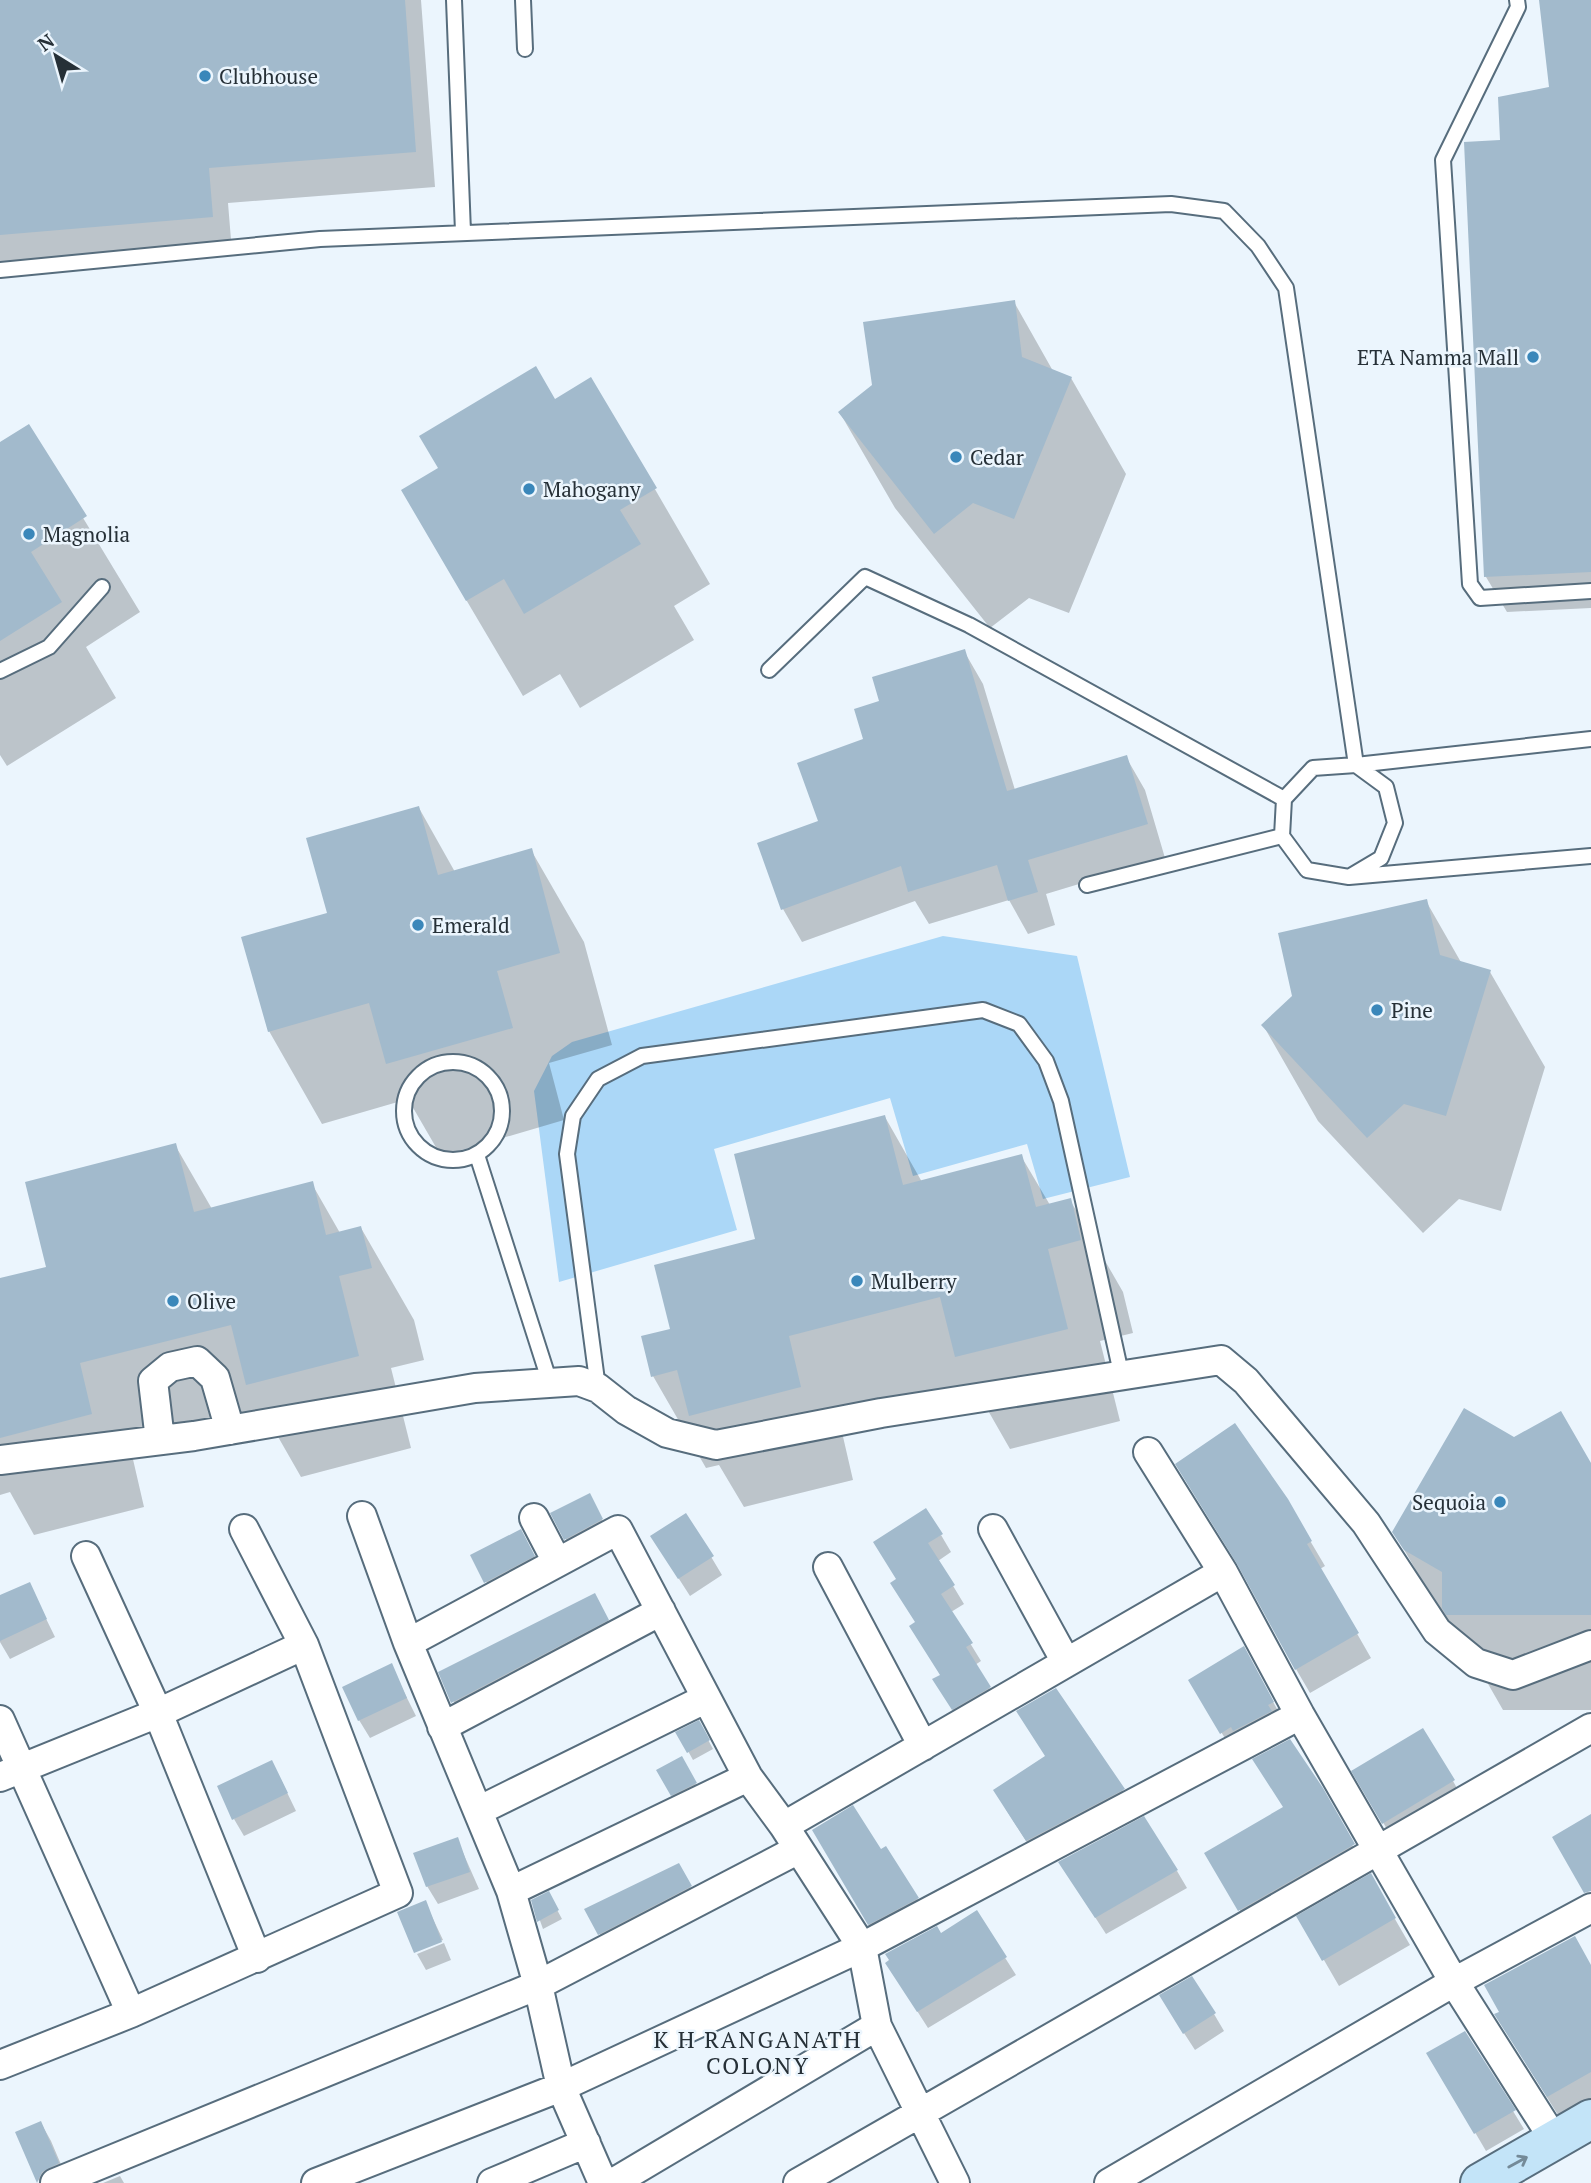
<svg xmlns="http://www.w3.org/2000/svg" width="1591" height="2183" font-family="'PT Serif',serif">
	<style>
		.green { fill: #abd7f7 }
		.shadow { fill: #0003 }
		.building { fill: #a2bacc }
		.lines { fill: none; stroke-linecap: round; stroke-linejoin: round }
		.lane-casing { stroke: #576d7d; stroke-width: 18 }
		.street-casing { stroke: #576d7d; stroke-width: 32 }
		.secondary-casing { stroke: #576d7d; stroke-width: 42 }
		.lane { stroke: #fff; stroke-width: 14 }
		.street { stroke: #fff; stroke-width: 28 }
		.secondary { stroke: #c3e4f8; stroke-width: 38 }
		.oneway { stroke: #748a98 }
		.poi-dot { fill: #3a87ba; stroke: #ebf5fd; stroke-width: 2.5 }
		.labels { text-anchor: middle; dominant-baseline: central; stroke-width: 5; stroke-linejoin: round; paint-order: stroke }
		.poi-label { font-size: 21px; fill: #263037; stroke: #ebf5fd; text-anchor: start }
		.neighbourhood-label { font-size: 23px; letter-spacing: 2px; fill: #263037; stroke: #ebf5fd }
	</style>
	<rect width="100%" height="100%" fill="#ebf5fd"/>
	<path class="green" d="M 943,936 L 1077,956 L 1130,1177 L 1043,1199 L 1027,1144 L 913,1176 L 890,1098 L 714,1149 L 737,1230 L 559,1282 L 534,1091 L 552,1056 L 572,1042 Z"/>
	<path class="shadow" d="M 0,0 L 421,0 L 435,187 L 228,203 L 232,252 L 0,271 Z
		M 1541,0 L 1591,0 L 1591,608 L 1507,612 L 1486,577 L 1502,142 L 1551,88 Z
		M 1014,302 L 1053,371 L 1071,378 L 1126,474 L 1069,613 L 1029,598 L 990,628 L 895,508 L 840,413 Z
		M 591,379 L 710,584 L 674,606 L 694,640 L 580,708 L 560,674 L 523,696 L 458,586 L 554,401 Z
		M 28,427 L 140,612 L 86,647 L 116,698 L 7,766 L 0,755 L 0,445 Z
		M 964,651 L 983,684 L 1015,790 L 1126,757 L 1145,790 L 1165,858 L 1046,894 L 1055,925 L 1028,934 L 1009,900 L 929,924 L 915,901 L 802,942 L 783,909 L 820,822 L 865,740 L 882,702 Z
		M 419,808 L 455,872 L 531,850 L 584,942 L 612,1045 L 549,1063 L 564,1120 L 441,1156 L 408,1099 L 322,1124 L 269,1031 L 329,914 Z
		M 1426,901 L 1462,964 L 1490,972 L 1545,1067 L 1501,1211 L 1459,1199 L 1423,1233 L 1318,1121 L 1263,1025 Z
		M 885,1117 L 922,1182 L 1021,1156 L 1050,1205 L 1070,1200 L 1123,1292 L 1133,1333 L 1100,1341 L 1120,1421 L 1010,1449 L 978,1393 L 841,1428 L 853,1480 L 744,1507 L 719,1465 L 706,1468 L 653,1376 L 672,1330 L 757,1241 Z
		M 175,1145 L 212,1209 L 312,1184 L 340,1233 L 361,1228 L 414,1320 L 424,1360 L 391,1368 L 411,1448 L 301,1477 L 269,1421 L 132,1455 L 144,1507 L 34,1535 L 10,1492 L 0,1495 L 0,1280 L 48,1268 Z
		M 1514,1439 L 1591,1467 L 1591,1710 L 1503,1710 L 1468,1649 L 1449,1628 L 1394,1532 Z
		M 1286,1500 L 1325,1566 L 1320,1569 L 1371,1658 L 1310,1693 L 1296,1669 Z
		M 594,1504 L 606,1528 L 570,1547 L 553,1514 Z
		M 686,1515 L 722,1575 L 690,1596 L 663,1554 Z
		M 941,1535 L 951,1552 L 938,1561 L 964,1604 L 951,1612 L 981,1661 L 975,1665 L 1000,1705 L 963,1726 L 945,1697 L 941,1676 L 898,1580 L 886,1560 Z
		M 530,1548 L 544,1574 L 496,1600 L 472,1555 Z
		M 29,1584 L 55,1637 L 10,1659 L 0,1642 L 0,1597 Z
		M 604,1612 L 617,1638 L 463,1720 L 440,1673 Z
		M 1253,1665 L 1283,1720 L 1232,1750 L 1190,1680 Z
		M 391,1666 L 416,1716 L 370,1738 L 359,1720 Z
		M 699,1723 L 713,1749 L 693,1760 L 678,1733 Z
		M 1090,1738 L 1133,1807 L 1037,1858 L 1005,1808 Z
		M 1289,1741 L 1363,1863 L 1250,1927 L 1206,1854 L 1284,1808 Z
		M 681,1758 L 705,1801 L 682,1813 L 658,1770 Z
		M 1354,1772 L 1453,1781 L 1468,1808 L 1399,1850 Z
		M 281,1780 L 296,1811 L 244,1836 L 234,1819 Z
		M 814,1830 L 881,1852 L 886,1849 L 928,1916 L 879,1942 Z
		M 457,1839 L 479,1889 L 438,1904 L 427,1886 Z
		M 678,1865 L 697,1899 L 606,1946 L 586,1909 Z
		M 1177,1871 L 1187,1888 L 1106,1934 L 1071,1880 Z
		M 1370,1876 L 1410,1945 L 1339,1986 L 1299,1917 Z
		M 548,1893 L 562,1919 L 543,1929 L 533,1901 Z
		M 425,1902 L 443,1940 L 415,1951 Z
		M 976,1912 L 1016,1975 L 928,2028 L 898,1981 L 941,1935 Z
		M 444,1943 L 451,1960 L 426,1970 L 417,1954 Z
		M 1591,1968 L 1591,2107 L 1563,2123 L 1512,2041 Z
		M 1171,2013 L 1214,2014 L 1224,2031 L 1195,2050 Z
		M 1465,2033 L 1524,2129 L 1486,2151 L 1429,2054 Z
		M 41,2123 L 51,2141 L 68,2181 L 40,2183 L 38,2179 Z
		M 120,2176 L 124,2183 L 103,2183 Z"/>
	<path class="building" d="M 0,0 L 405,0 L 416,152 L 209,168 L 213,217 L 0,235 Z
		M 1539,0 L 1591,0 L 1591,572 L 1484,577 L 1464,142 L 1500,140 L 1498,97 L 1549,87 Z
		M 1015,300 L 1022,357 L 1072,377 L 1014,519 L 973,503 L 934,534 L 838,412 L 872,385 L 863,322 Z
		M 536,366 L 555,399 L 591,377 L 657,488 L 620,510 L 641,544 L 524,614 L 504,579 L 466,601 L 401,490 L 438,468 L 419,436 Z
		M 29,424 L 87,516 L 31,552 L 62,602 L 0,641 L 0,442 Z
		M 965,649 L 1007,791 L 1127,755 L 1148,824 L 1028,860 L 1038,892 L 1008,901 L 997,865 L 908,892 L 901,866 L 781,910 L 757,843 L 818,821 L 797,763 L 863,739 L 854,709 L 879,701 L 872,677 Z
		M 419,806 L 438,875 L 532,848 L 560,953 L 497,971 L 513,1028 L 386,1064 L 369,1003 L 268,1032 L 241,937 L 327,913 L 306,838 Z
		M 1427,899 L 1440,955 L 1491,970 L 1446,1116 L 1404,1104 L 1367,1138 L 1261,1025 L 1292,996 L 1278,933 Z
		M 885,1115 L 903,1185 L 1022,1154 L 1036,1207 L 1071,1198 L 1081,1240 L 1048,1249 L 1068,1329 L 955,1357 L 940,1297 L 789,1336 L 801,1387 L 689,1416 L 677,1370 L 651,1377 L 641,1336 L 670,1329 L 654,1265 L 755,1239 L 734,1154 Z
		M 176,1143 L 194,1212 L 313,1181 L 326,1235 L 361,1226 L 372,1268 L 339,1276 L 359,1356 L 246,1385 L 231,1325 L 80,1363 L 92,1414 L 0,1438 L 0,1278 L 46,1267 L 25,1182 Z
		M 1464,1408 L 1514,1437 L 1561,1411 L 1591,1463 L 1591,1615 L 1446,1615 L 1442,1608 L 1442,1572 L 1404,1550 L 1392,1532 Z
		M 1235,1423 L 1288,1499 L 1312,1541 L 1307,1544 L 1359,1633 L 1295,1670 L 1237,1564 L 1175,1464 Z
		M 590,1493 L 603,1519 L 564,1540 L 550,1513 Z
		M 926,1508 L 943,1534 L 928,1543 L 955,1585 L 941,1594 L 973,1643 L 966,1647 L 991,1687 L 952,1710 L 932,1679 L 940,1675 L 909,1626 L 915,1622 L 890,1583 L 896,1579 L 873,1542 Z
		M 686,1513 L 714,1556 L 678,1579 L 650,1536 Z
		M 521,1529 L 535,1556 L 484,1583 L 470,1555 Z
		M 30,1582 L 47,1619 L 0,1641 L 0,1595 Z
		M 595,1593 L 609,1620 L 451,1703 L 438,1672 Z
		M 1244,1646 L 1274,1702 L 1268,1705 L 1272,1711 L 1233,1731 L 1231,1727 L 1220,1734 L 1188,1680 Z
		M 392,1663 L 407,1698 L 358,1721 L 342,1687 Z
		M 1056,1688 L 1125,1789 L 1026,1841 L 993,1790 L 1045,1756 L 1016,1711 Z
		M 699,1720 L 710,1740 L 687,1753 L 675,1732 Z
		M 1423,1728 L 1455,1780 L 1382,1824 L 1351,1771 Z
		M 1290,1739 L 1323,1788 L 1355,1844 L 1238,1911 L 1204,1853 L 1283,1807 L 1252,1759 Z
		M 682,1756 L 697,1783 L 671,1796 L 656,1770 Z
		M 272,1760 L 288,1793 L 232,1820 L 217,1786 Z
		M 853,1805 L 881,1849 L 886,1846 L 919,1898 L 868,1925 L 812,1830 Z
		M 1591,1814 L 1591,1891 L 1584,1893 L 1552,1837 Z
		M 1144,1816 L 1178,1870 L 1095,1918 L 1058,1862 Z
		M 458,1837 L 470,1872 L 426,1887 L 413,1853 Z
		M 679,1863 L 692,1886 L 598,1935 L 584,1909 Z
		M 1371,1873 L 1396,1918 L 1322,1961 L 1296,1916 Z
		M 549,1891 L 559,1910 L 537,1922 L 531,1900 Z
		M 426,1900 L 442,1942 L 414,1953 L 397,1912 Z
		M 977,1910 L 1007,1957 L 917,2012 L 885,1963 L 889,1960 L 885,1954 L 937,1926 L 941,1933 Z
		M 1575,1936 L 1591,1965 L 1591,2072 L 1547,2097 L 1494,2014 L 1499,2012 L 1484,1985 Z
		M 1192,1976 L 1216,2013 L 1183,2034 L 1159,1995 Z
		M 1465,2031 L 1516,2110 L 1474,2134 L 1426,2053 Z
		M 41,2121 L 59,2163 L 42,2172 L 37,2183 L 15,2132 Z"/>
	<g class="lines">
		<g class="lane-casing">
			<path id="lane" d="M 454,0 L 463,232
				M 523,0 L 525,49
				M 1517,0 L 1518,7 L 1443,160 L 1470,584 L 1480,598 L 1591,591
				M 0,270 L 320,239 L 1171,204 L 1224,211 L 1258,246 L 1286,288 L 1356,765 L 1591,739
				M 769,670 L 865,577 L 969,625 L 1284,799
				M 0,671 L 49,647 L 102,587
				M 1349,877 L 1381,858 L 1395,823 L 1386,787 L 1356,765 L 1313,768 L 1284,799 L 1282,836 L 1307,870 L 1349,877 L 1591,856
				M 1087,885 L 1282,836
				M404 1111a49 49 0 1 1 98 0a49 49 0 1 1-98 0Z
				M 477,1155 L 550,1383
				M 598,1388 L 567,1154 L 573,1116 L 598,1079 L 642,1056 L 983,1010 L 1019,1024 L 1046,1061 L 1061,1101 L 1121,1373"/>
		</g>
		<g class="street-casing">
			<path id="street" d="M 160,1440 L 153,1381 L 170,1367 L 197,1361 L 215,1378 L 230,1430
				M 1148,1452 L 1223,1572 L 1300,1715 L 1454,1982 L 1555,2141
				M 0,1460 L 194,1436 L 475,1388 L 579,1381 L 598,1388 L 626,1410 L 667,1433 L 716,1445 L 881,1413 L 1221,1360 L 1246,1381 L 1366,1523 L 1437,1631 L 1476,1663 L 1513,1675 L 1591,1645
				M 362,1516 L 408,1643 L 511,1891 L 538,1985 L 561,2087 L 603,2183
				M 534,1518 L 557,1562
				M 993,1529 L 1066,1662
				M 86,1556 L 158,1713 L 257,1958
				M 828,1567 L 923,1746
				M 408,1643 L 618,1530 L 748,1777 L 784,1826 L 862,1947 L 877,2026 L 955,2183
				M 0,1720 L 131,2013
				M 442,1727 L 661,1611
				M 0,1777 L 158,1713 L 304,1645
				M 478,1811 L 705,1699
				M 784,1826 L 1223,1572
				M 511,1891 L 748,1777
				M 0,2065 L 131,2013 L 398,1893 L 304,1645 L 244,1529
				M 55,2183 L 538,1985 L 797,1850
				M 316,2183 L 561,2087 L 862,1947 L 1300,1715
				M 492,2183 L 586,2143
				M 613,2183 L 877,2026
				M 798,2183 L 1591,1728
				M 1109,2183 L 1454,1982 L 1591,1908"/>
		</g>
		<g class="secondary-casing">
			<path id="secondary" d="M 1480,2183 L 1591,2119"/>
		</g>
		<use href="#lane" class="lane"/>
		<use href="#street" class="street"/>
		<use href="#secondary" class="secondary"/>
	</g>
	<defs><path id="oneway-shaft" d="M-6 0H5M1.5-3L5.5 0L1.5 3" fill="none" stroke-width="1.6" stroke-linecap="round" stroke-linejoin="round" transform="scale(1.75)"/></defs>
	<use class="oneway" href="#oneway-shaft" transform="translate(1518 2162) rotate(-29)"/>
	<g class="poi-dot">
		<circle cx="205" cy="76" r="7"/>
		<circle cx="1533" cy="357" r="7"/>
		<circle cx="956" cy="457" r="7"/>
		<circle cx="529" cy="489" r="7"/>
		<circle cx="29" cy="534" r="7"/>
		<circle cx="418" cy="925" r="7"/>
		<circle cx="1377" cy="1010" r="7"/>
		<circle cx="857" cy="1281" r="7"/>
		<circle cx="173" cy="1301" r="7"/>
		<circle cx="1500" cy="1502" r="7"/>
	</g>
	<g class="labels">
		<g class="poi-label">
			<text x="219" y="76">Clubhouse</text>
			<text x="1519" y="357" text-anchor="end">ETA Namma Mall</text>
			<text x="970" y="457">Cedar</text>
			<text x="543" y="489">Mahogany</text>
			<text x="43" y="534">Magnolia</text>
			<text x="432" y="925">Emerald</text>
			<text x="1391" y="1010">Pine</text>
			<text x="871" y="1281">Mulberry</text>
			<text x="187" y="1301">Olive</text>
			<text x="1486" y="1502" text-anchor="end">Sequoia</text>
		</g>
		<g class="neighbourhood-label">
			<text x="758" y="2039">K H RANGANATH<tspan x="758" dy="26">COLONY</tspan></text>
		</g>
	</g>
	<g transform="translate(56 56) rotate(323)" stroke="#ebf5fd" stroke-width="5" paint-order="stroke">
	<path d="M0-5L12 26L0 18L-12 26Z" fill="#263037"/>
	<text y="-10" font-size="19" font-weight="bold" text-anchor="middle" fill="#263037">N</text>
	</g>
</svg>
